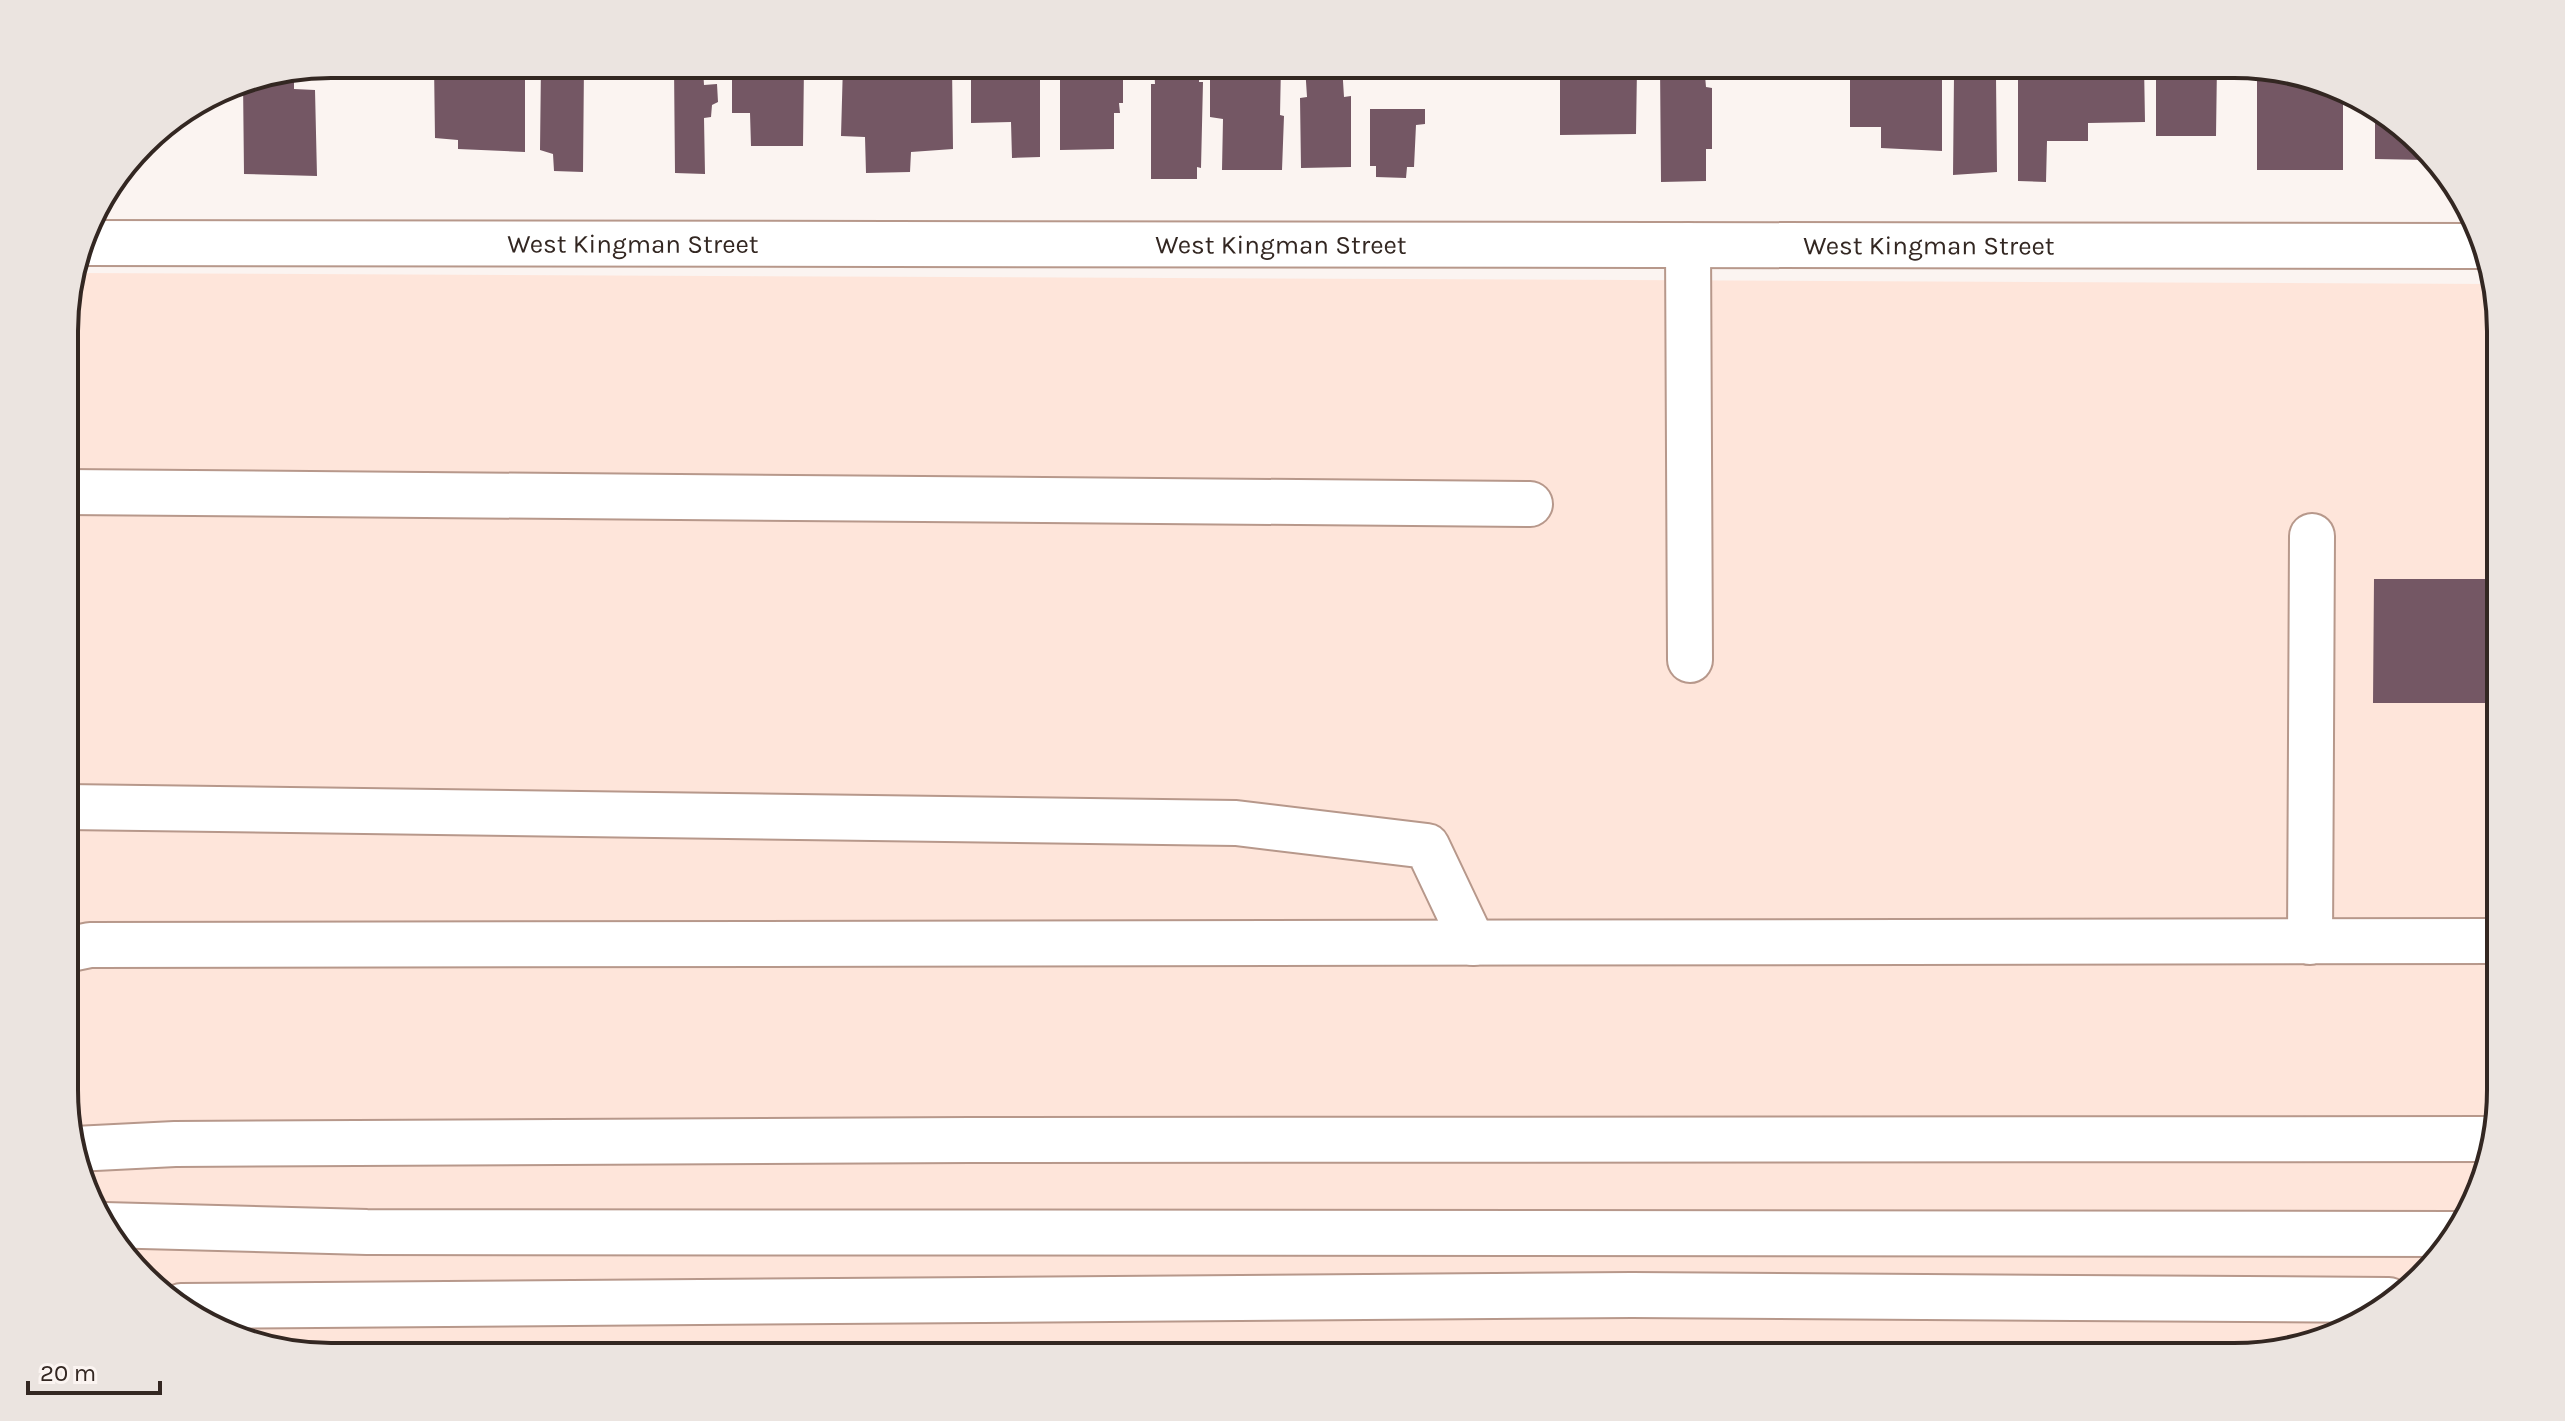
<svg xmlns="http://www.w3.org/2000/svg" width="2565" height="1421" font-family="Karla,sans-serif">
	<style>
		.built { fill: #fee5da }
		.building { fill: #745764 }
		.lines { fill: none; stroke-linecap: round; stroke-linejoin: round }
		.minor-casing { stroke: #b7988b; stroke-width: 48 }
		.minor { stroke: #fff; stroke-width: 44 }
		.labels { text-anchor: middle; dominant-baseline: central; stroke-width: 8; stroke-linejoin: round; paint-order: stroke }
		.street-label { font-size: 26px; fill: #332722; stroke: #fbf4f1 }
		.rim { fill: none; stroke: #332722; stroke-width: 4 }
	</style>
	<rect width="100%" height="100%" fill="#fbf4f1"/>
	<path class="built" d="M 73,273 L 2491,284 L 2500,313 L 2500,1107 L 2465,1223 L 2368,1321 L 2251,1356 L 331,1357 L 198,1321 L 109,1239 L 66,1124 L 66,297 Z"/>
	<path class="building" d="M 434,64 L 525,64 L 525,152 L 458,149 L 458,140 L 435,138 Z
		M 541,64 L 584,64 L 583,172 L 554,171 L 553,154 L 540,150 Z
		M 732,64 L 804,66 L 803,146 L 751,146 L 750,113 L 732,113 Z
		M 843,64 L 952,64 L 953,149 L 911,152 L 910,172 L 866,173 L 865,137 L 841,136 Z
		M 971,64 L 1040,64 L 1040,157 L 1012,158 L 1011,122 L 971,123 Z
		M 1060,64 L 1123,64 L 1123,103 L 1119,103 L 1120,113 L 1114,113 L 1114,149 L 1060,150 Z
		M 1154,64 L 1200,64 L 1199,82 L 1203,82 L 1201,168 L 1197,167 L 1197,179 L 1151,179 L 1151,84 L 1155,84 Z
		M 1210,64 L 1281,64 L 1280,115 L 1284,116 L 1282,170 L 1222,170 L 1223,119 L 1210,117 Z
		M 1560,64 L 1625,64 L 1625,68 L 1637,68 L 1636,134 L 1560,135 Z
		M 1660,64 L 1704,64 L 1706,87 L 1712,88 L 1712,149 L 1706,149 L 1706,181 L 1661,182 Z
		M 1850,64 L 1942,64 L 1942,151 L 1881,148 L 1881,127 L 1850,127 Z
		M 2018,64 L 2144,64 L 2145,122 L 2088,123 L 2088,141 L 2047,141 L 2046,182 L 2018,181 Z
		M 2156,64 L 2217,64 L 2216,136 L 2156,136 Z
		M 1342,65 L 1344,97 L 1351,96 L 1351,167 L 1301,168 L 1300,98 L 1307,97 L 1305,66 Z
		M 674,66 L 703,68 L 704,85 L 717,84 L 718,102 L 712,105 L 711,117 L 704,118 L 705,174 L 675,173 Z
		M 2257,72 L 2343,93 L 2343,170 L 2257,170 Z
		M 283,74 L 294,74 L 294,89 L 315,90 L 317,176 L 244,174 L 243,81 Z
		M 1954,76 L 1996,77 L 1997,172 L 1953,175 Z
		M 2375,107 L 2427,156 L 2427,160 L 2375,159 Z
		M 1370,109 L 1425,109 L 1425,124 L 1416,125 L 1414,167 L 1407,167 L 1406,178 L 1376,177 L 1376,166 L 1370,166 Z
		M 2374,579 L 2500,579 L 2500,703 L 2373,703 Z"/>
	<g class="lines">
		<g class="minor-casing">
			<g id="minor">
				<path id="s1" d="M 83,243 L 2478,246"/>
				<path d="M 1688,245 L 1690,660"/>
				<path d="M 66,492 L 1530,504"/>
				<path d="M 66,807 L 1236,823 L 1427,846 L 1473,943"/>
				<path d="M 2310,942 L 2312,536"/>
				<path d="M 66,950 L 90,945 L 2500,941"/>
				<path d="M 75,1149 L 175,1144 L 971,1140 L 2491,1139"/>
				<path d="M 104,1225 L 367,1232 L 2454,1234"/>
				<path d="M 181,1306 L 1632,1295 L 2389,1300"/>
			</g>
		</g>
		<use href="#minor" class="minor"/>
	</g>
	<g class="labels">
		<g class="street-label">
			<text stroke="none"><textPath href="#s1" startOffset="550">West Kingman Street</textPath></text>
			<text stroke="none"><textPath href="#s1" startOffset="1198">West Kingman Street</textPath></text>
			<text stroke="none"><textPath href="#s1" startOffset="1846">West Kingman Street</textPath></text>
		</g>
	</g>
	<path d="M0 0H2565V1421H0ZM331 78H2234A253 253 0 0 1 2487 331V1090A253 253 0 0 1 2234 1343H331A253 253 0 0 1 78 1090V331A253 253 0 0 1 331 78Z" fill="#ebe4e0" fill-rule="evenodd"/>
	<path class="rim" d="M331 78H2234A253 253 0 0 1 2487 331V1090A253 253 0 0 1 2234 1343H331A253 253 0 0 1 78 1090V331A253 253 0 0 1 331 78Z"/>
	<path d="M28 1381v12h132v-12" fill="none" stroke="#332722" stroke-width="4"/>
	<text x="40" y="1381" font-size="24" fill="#332722" stroke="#fbf4f1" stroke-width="6" paint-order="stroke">20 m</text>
</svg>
